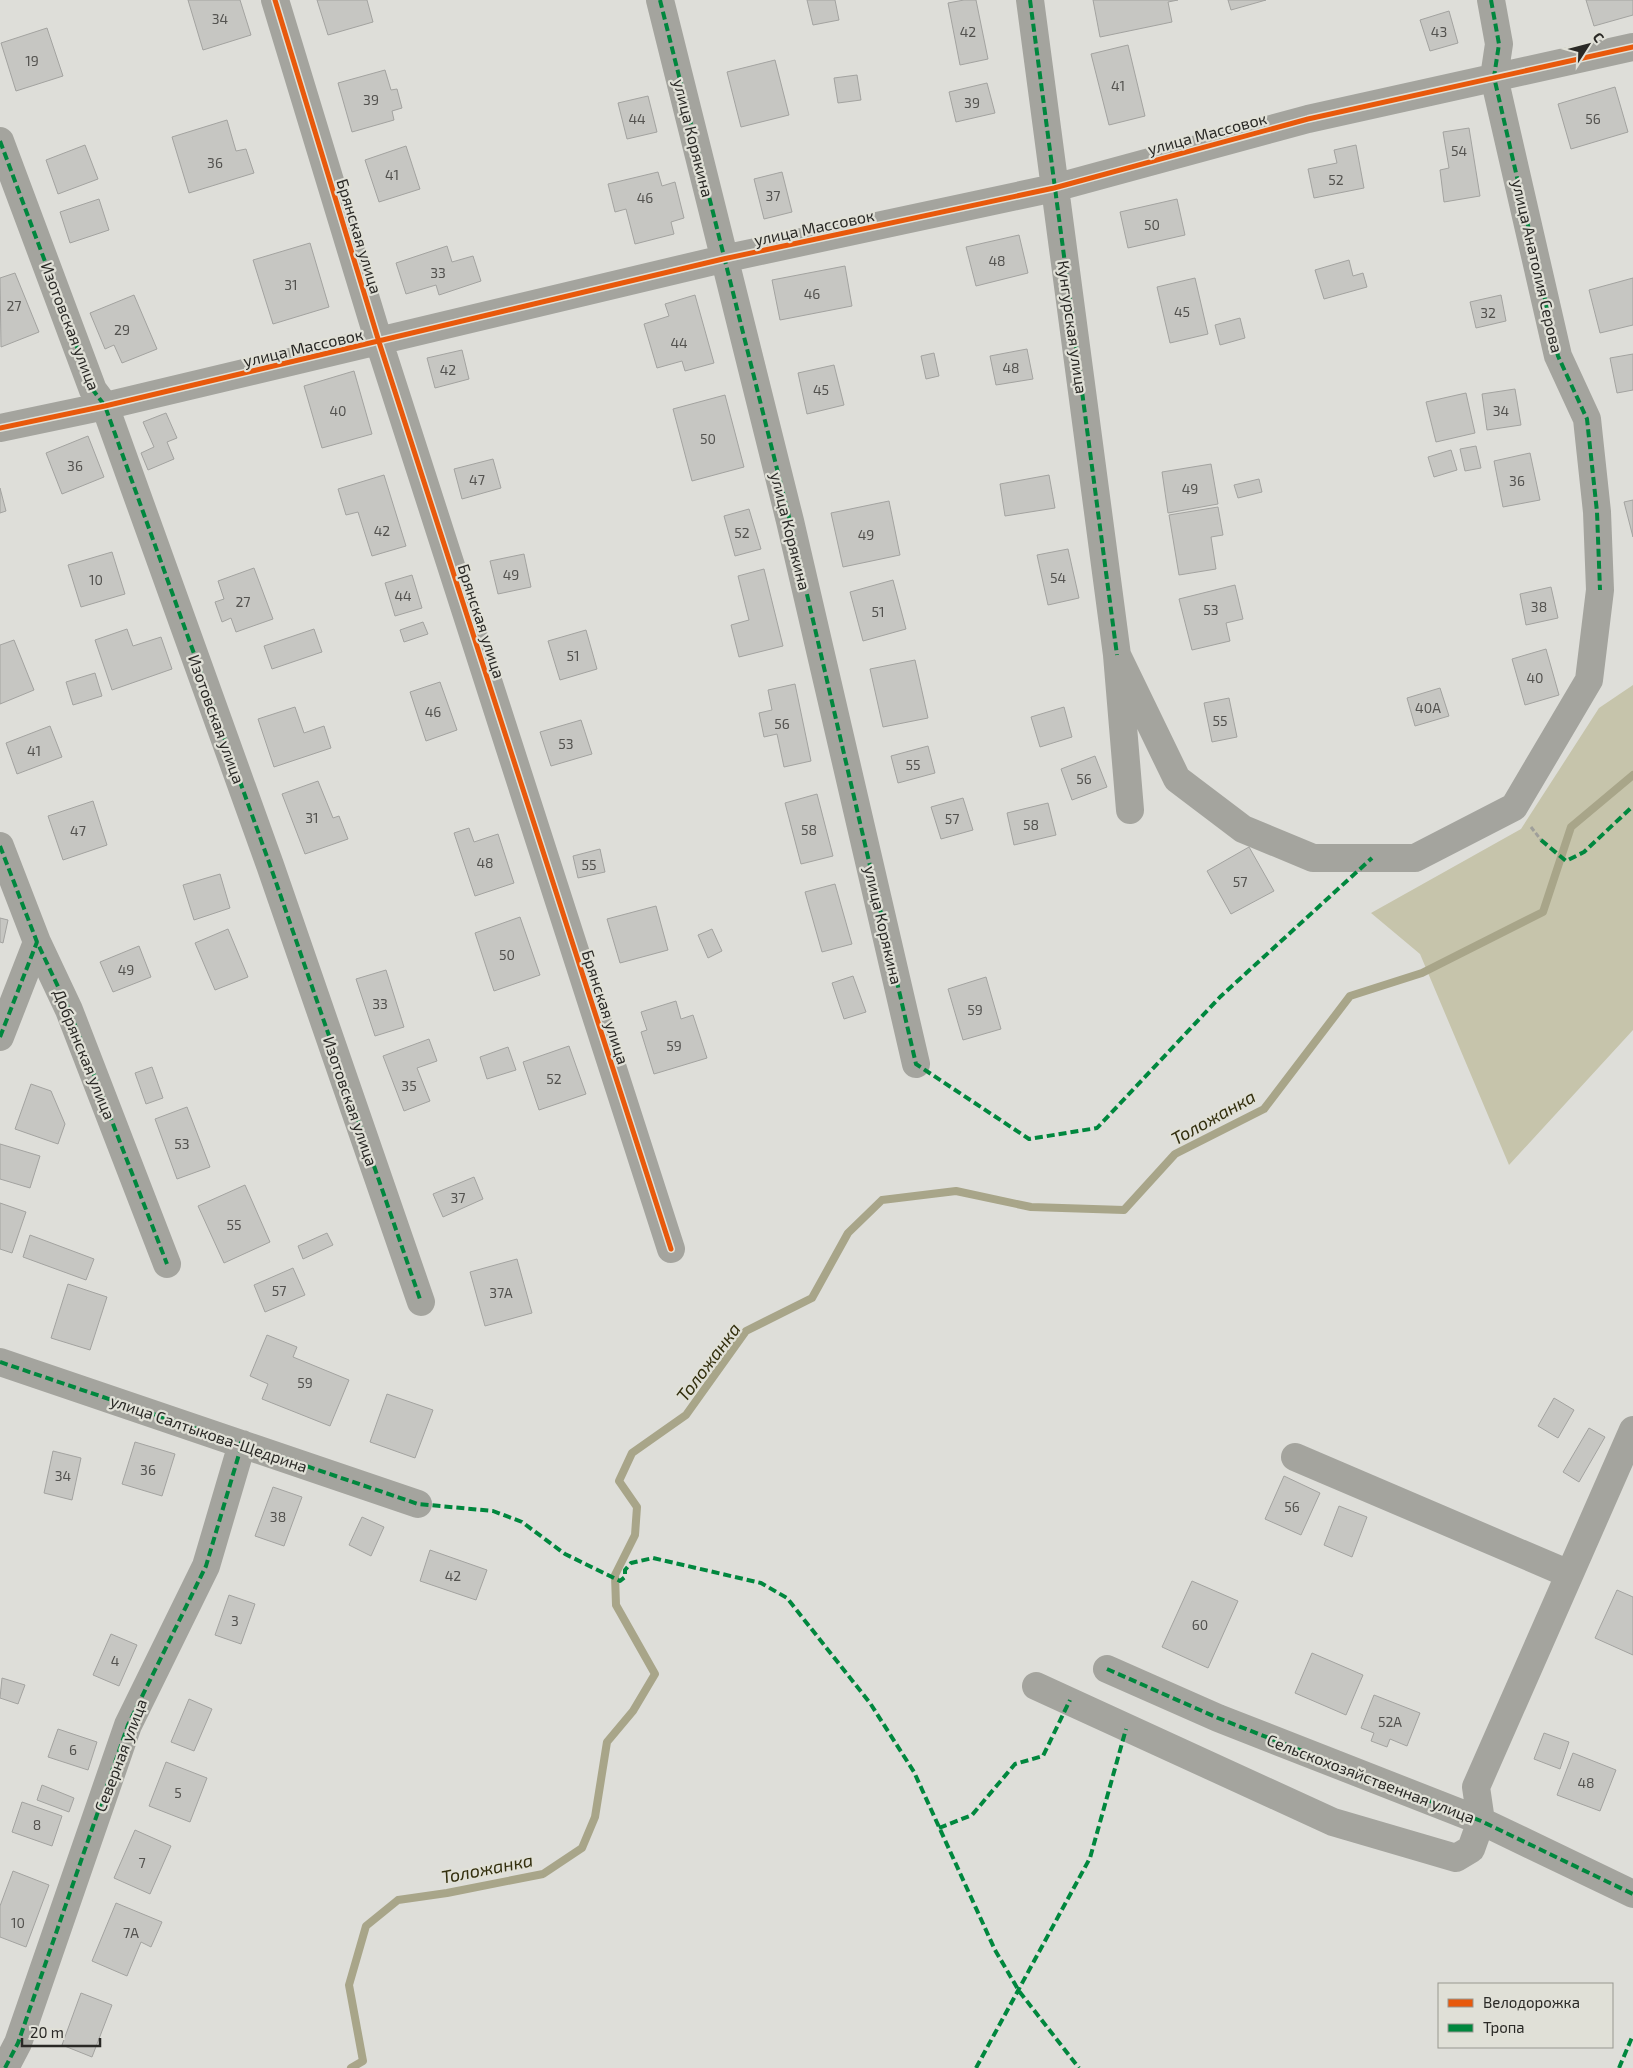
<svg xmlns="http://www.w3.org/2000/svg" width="1633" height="2068" font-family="'Exo 2',sans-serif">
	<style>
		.forest { fill: #c6c4ab }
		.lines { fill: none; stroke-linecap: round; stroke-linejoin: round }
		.stream { stroke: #a8a589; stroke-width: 8 }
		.building { fill: #c6c6c2; stroke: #a3a3a0 }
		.path { stroke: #9f9f9a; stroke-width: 3; stroke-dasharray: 5 2.5; stroke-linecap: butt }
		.minor { stroke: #a4a49e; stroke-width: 28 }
		.quiet { stroke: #00873e; stroke-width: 4; stroke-dasharray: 8 4; stroke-linecap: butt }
		.cycleway-casing { stroke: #e0e0d7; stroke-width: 8 }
		.cycleway { stroke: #e8590c; stroke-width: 5 }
		.labels { text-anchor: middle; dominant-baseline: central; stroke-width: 4.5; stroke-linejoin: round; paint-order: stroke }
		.number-label { font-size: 14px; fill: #53524f }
		.street-label { font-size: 16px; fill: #2a2926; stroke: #e0e0d7 }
		.water-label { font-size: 18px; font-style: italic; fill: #332f0e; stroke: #e0e0d7 }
	</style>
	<rect width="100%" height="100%" fill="#deded9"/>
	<path class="forest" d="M 1633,685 L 1633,1030 L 1509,1165 L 1420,954 L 1371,913 L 1521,829 L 1599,708 Z"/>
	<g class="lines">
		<path class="stream" d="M 351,2068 L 363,2061 L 349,1985 L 366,1926 L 398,1900 L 447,1893 L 543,1874 L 582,1848 L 595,1817 L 607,1742 L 633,1711 L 655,1674 L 616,1605 L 615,1575 L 635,1535 L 637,1507 L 619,1481 L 632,1453 L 686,1415 L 746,1331 L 812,1298 L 848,1233 L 882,1200 L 956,1191 L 1031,1207 L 1124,1210 L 1175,1154 L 1264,1109 L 1350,996 L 1422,973 L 1543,912 L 1571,827 L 1633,775"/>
	</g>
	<path class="building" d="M 188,0 L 240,0 L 251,35 L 203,50 Z
		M 317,0 L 367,0 L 373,22 L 328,35 Z
		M 807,0 L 835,0 L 839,20 L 813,25 Z
		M 964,0 L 976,0 L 988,59 L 960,65 L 948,3 Z
		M 1093,0 L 1178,0 L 1168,2 L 1172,22 L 1100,37 Z
		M 1228,0 L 1266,0 L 1231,10 Z
		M 1586,0 L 1633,0 L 1633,15 L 1594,26 Z
		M 1449,11 L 1458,43 L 1430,51 L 1420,20 Z
		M 47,28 L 63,76 L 16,91 L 1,43 Z
		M 1128,45 L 1145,116 L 1109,125 L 1091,54 Z
		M 775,60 L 789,115 L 741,127 L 727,72 Z
		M 385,70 L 391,90 L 397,89 L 402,108 L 392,111 L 394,120 L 352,132 L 338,83 Z
		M 857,75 L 861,100 L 838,103 L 834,78 Z
		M 987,83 L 995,113 L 956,122 L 949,92 Z
		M 1615,87 L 1628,132 L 1571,149 L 1558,104 Z
		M 648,96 L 657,132 L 627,139 L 618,103 Z
		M 227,120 L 236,151 L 246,149 L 254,173 L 189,193 L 172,137 Z
		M 1469,128 L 1480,196 L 1444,202 L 1440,170 L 1449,168 L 1443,132 Z
		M 85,145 L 98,179 L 58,194 L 46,160 Z
		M 1356,145 L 1364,188 L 1314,198 L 1308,169 L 1337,163 L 1334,150 Z
		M 406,146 L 420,189 L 379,202 L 365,160 Z
		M 658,172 L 662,186 L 675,182 L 684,218 L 671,222 L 674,234 L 635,244 L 626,209 L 615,212 L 608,184 Z
		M 782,172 L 792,212 L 764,219 L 754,179 Z
		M 99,199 L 109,230 L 70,243 L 60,212 Z
		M 1177,199 L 1185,235 L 1128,248 L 1120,212 Z
		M 1019,235 L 1028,273 L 976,286 L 966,247 Z
		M 310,243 L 329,307 L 273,324 L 253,260 Z
		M 447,246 L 452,262 L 473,256 L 481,281 L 439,295 L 436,285 L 406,294 L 396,263 Z
		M 1349,260 L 1353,276 L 1363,273 L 1367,287 L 1324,299 L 1315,270 Z
		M 845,266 L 852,306 L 780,320 L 772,280 Z
		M 15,273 L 39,332 L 1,347 L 0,278 Z
		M 1195,278 L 1208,334 L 1170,343 L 1157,287 Z
		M 1633,278 L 1633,325 L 1600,333 L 1589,290 Z
		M 134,295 L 157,349 L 122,363 L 114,345 L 105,349 L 90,313 Z
		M 695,295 L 714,363 L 685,371 L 682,361 L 657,368 L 644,324 L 669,316 L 665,304 Z
		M 1501,295 L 1506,321 L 1476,328 L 1470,302 Z
		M 1240,318 L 1245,338 L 1220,345 L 1215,325 Z
		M 1027,349 L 1033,379 L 996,385 L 990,356 Z
		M 462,350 L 469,379 L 435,388 L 427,358 Z
		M 934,353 L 939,376 L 926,379 L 921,356 Z
		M 1633,354 L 1633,390 L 1617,393 L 1610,358 Z
		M 834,365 L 844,405 L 807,414 L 798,373 Z
		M 354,371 L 372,434 L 322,448 L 304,386 Z
		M 1515,389 L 1521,425 L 1487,430 L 1482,394 Z
		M 1466,393 L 1475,433 L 1436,442 L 1426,402 Z
		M 725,395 L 744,467 L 692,481 L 673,409 Z
		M 166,413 L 177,438 L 167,442 L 174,459 L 148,470 L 141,453 L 154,447 L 143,422 Z
		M 88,436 L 104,477 L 62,494 L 46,453 Z
		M 1476,446 L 1481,468 L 1465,471 L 1460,449 Z
		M 1451,450 L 1457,470 L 1434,477 L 1428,457 Z
		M 1530,453 L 1540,500 L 1503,507 L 1494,461 Z
		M 493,459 L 501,488 L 462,499 L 454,469 Z
		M 1211,464 L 1218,504 L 1168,513 L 1162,472 Z
		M 384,475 L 406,546 L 372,556 L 358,512 L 346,515 L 338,489 Z
		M 1049,475 L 1055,508 L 1005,516 L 1000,484 Z
		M 1259,479 L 1262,492 L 1238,498 L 1234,485 Z
		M 0,488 L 6,511 L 0,513 Z
		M 1633,500 L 1633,537 L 1624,502 Z
		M 889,501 L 900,555 L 843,567 L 831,513 Z
		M 1218,507 L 1223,535 L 1211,537 L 1216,569 L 1179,575 L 1169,515 Z
		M 749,509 L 761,549 L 735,556 L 724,516 Z
		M 1068,549 L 1079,598 L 1048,605 L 1037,555 Z
		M 112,552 L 125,594 L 81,607 L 68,565 Z
		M 524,554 L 531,587 L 498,594 L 490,561 Z
		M 254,568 L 273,619 L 236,632 L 231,618 L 222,622 L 215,602 L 224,599 L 218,581 Z
		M 764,569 L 783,646 L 739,657 L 731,625 L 749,620 L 738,576 Z
		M 412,575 L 422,608 L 395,616 L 385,583 Z
		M 893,580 L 906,629 L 863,641 L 850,592 Z
		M 1235,585 L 1243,619 L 1226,623 L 1230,641 L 1192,650 L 1179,599 Z
		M 1551,587 L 1558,618 L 1526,625 L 1520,594 Z
		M 423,622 L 428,634 L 404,642 L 400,630 Z
		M 127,629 L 133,646 L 161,637 L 172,669 L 112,690 L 95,640 Z
		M 314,629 L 322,652 L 272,669 L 264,646 Z
		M 586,630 L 597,669 L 560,680 L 548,641 Z
		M 14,640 L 34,690 L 0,704 L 0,645 Z
		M 1546,649 L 1559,695 L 1525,705 L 1512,659 Z
		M 915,660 L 928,718 L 883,727 L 870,669 Z
		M 95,673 L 102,696 L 73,705 L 66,682 Z
		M 440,682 L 457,730 L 426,741 L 410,692 Z
		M 795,684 L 811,761 L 784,767 L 777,734 L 764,737 L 759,713 L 772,710 L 768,690 Z
		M 1440,688 L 1449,716 L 1415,726 L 1407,698 Z
		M 1229,698 L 1237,737 L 1212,742 L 1204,703 Z
		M 295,707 L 304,733 L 324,726 L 331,748 L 274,767 L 258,719 Z
		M 1064,707 L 1072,737 L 1040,747 L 1031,717 Z
		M 581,720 L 592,754 L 551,766 L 540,732 Z
		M 50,726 L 62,757 L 17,774 L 6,743 Z
		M 928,746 L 935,773 L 898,783 L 891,756 Z
		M 1095,756 L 1107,787 L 1072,800 L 1061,769 Z
		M 318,781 L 333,818 L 339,816 L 348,839 L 305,854 L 282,794 Z
		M 817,794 L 833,856 L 801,864 L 785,803 Z
		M 963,798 L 973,830 L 941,839 L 931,807 Z
		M 93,801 L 107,845 L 63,860 L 48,816 Z
		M 1048,803 L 1056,835 L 1014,845 L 1007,813 Z
		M 469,828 L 474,842 L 498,834 L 514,883 L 475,896 L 454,833 Z
		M 1249,847 L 1274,891 L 1231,914 L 1207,871 Z
		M 600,849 L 605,872 L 578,878 L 573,856 Z
		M 220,874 L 230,908 L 194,920 L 183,885 Z
		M 835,884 L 852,944 L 822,952 L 805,892 Z
		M 656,906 L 668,950 L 620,963 L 607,919 Z
		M 520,917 L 540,975 L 494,991 L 475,933 Z
		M 0,918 L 8,920 L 3,943 L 0,942 Z
		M 228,929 L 248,977 L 215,990 L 195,943 Z
		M 712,929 L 722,951 L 708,958 L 698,935 Z
		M 139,946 L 151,977 L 113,992 L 100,962 Z
		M 386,970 L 404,1027 L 375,1036 L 356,979 Z
		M 853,976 L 866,1012 L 844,1019 L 832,983 Z
		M 986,977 L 1001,1029 L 963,1040 L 948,989 Z
		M 676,1001 L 681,1019 L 693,1015 L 707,1058 L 654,1074 L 641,1032 L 647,1030 L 641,1012 Z
		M 429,1039 L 437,1061 L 417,1068 L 430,1101 L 404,1111 L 383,1056 Z
		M 569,1046 L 586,1094 L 539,1110 L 523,1062 Z
		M 508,1047 L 516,1070 L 487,1079 L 480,1057 Z
		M 152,1067 L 163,1098 L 146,1104 L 135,1073 Z
		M 31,1084 L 51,1091 L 65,1124 L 58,1144 L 15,1129 Z
		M 187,1107 L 210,1167 L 177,1179 L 155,1119 Z
		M 0,1144 L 40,1156 L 30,1188 L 0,1179 Z
		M 474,1177 L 483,1199 L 443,1217 L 433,1194 Z
		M 245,1185 L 270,1242 L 224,1263 L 198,1206 Z
		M 0,1203 L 26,1212 L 12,1253 L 0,1249 Z
		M 327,1233 L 333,1245 L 303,1259 L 298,1246 Z
		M 30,1235 L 94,1259 L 86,1280 L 23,1257 Z
		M 517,1259 L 532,1313 L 485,1326 L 470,1272 Z
		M 293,1268 L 305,1295 L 265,1312 L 254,1285 Z
		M 68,1284 L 107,1297 L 90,1350 L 51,1338 Z
		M 267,1335 L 297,1347 L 293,1357 L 349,1380 L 330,1426 L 262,1399 L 268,1384 L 250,1376 Z
		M 387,1394 L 433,1410 L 415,1458 L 370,1442 Z
		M 1554,1398 L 1574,1410 L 1558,1438 L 1538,1426 Z
		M 1589,1428 L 1605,1437 L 1579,1482 L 1563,1472 Z
		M 135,1442 L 175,1454 L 162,1496 L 122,1484 Z
		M 53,1451 L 81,1458 L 72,1500 L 44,1493 Z
		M 1284,1476 L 1320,1493 L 1301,1535 L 1265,1519 Z
		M 273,1487 L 302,1497 L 284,1546 L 255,1536 Z
		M 1339,1506 L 1367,1517 L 1352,1557 L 1324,1545 Z
		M 362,1517 L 384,1527 L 371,1556 L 349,1545 Z
		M 430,1550 L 487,1570 L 476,1600 L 420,1581 Z
		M 1192,1581 L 1238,1601 L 1208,1668 L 1162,1647 Z
		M 1617,1590 L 1633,1597 L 1633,1655 L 1595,1638 Z
		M 229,1595 L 255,1604 L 241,1644 L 215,1635 Z
		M 111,1634 L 137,1645 L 119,1686 L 93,1675 Z
		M 1312,1653 L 1363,1675 L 1346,1715 L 1295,1693 Z
		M 2,1678 L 25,1685 L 18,1704 L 0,1698 Z
		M 1374,1695 L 1420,1713 L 1407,1746 L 1390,1739 L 1387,1747 L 1371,1741 L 1374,1733 L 1361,1728 Z
		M 189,1699 L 212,1709 L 194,1751 L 171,1742 Z
		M 58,1729 L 97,1742 L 88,1770 L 48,1757 Z
		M 1544,1733 L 1569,1742 L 1560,1769 L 1534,1759 Z
		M 1573,1753 L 1616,1770 L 1600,1811 L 1557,1795 Z
		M 166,1762 L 207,1778 L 190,1822 L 149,1806 Z
		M 42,1785 L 74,1798 L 69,1812 L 37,1800 Z
		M 22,1802 L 62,1816 L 52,1846 L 12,1832 Z
		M 135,1830 L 171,1846 L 150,1894 L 114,1878 Z
		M 13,1871 L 49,1885 L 26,1947 L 0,1937 L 0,1906 Z
		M 116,1903 L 162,1922 L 151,1947 L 141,1942 L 127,1976 L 92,1961 Z
		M 81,1993 L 112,2005 L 92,2057 L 62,2045 Z"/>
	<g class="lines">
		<path class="path" d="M 1531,827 L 1541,840"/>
		<path class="minor" d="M 275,0 L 379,342 L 671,1249
			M 660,0 L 790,521 L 916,1064
			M 1030,0 L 1117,655 L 1130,810
			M 0,141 L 93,390 L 105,406 L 270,865 L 421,1302
			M 0,428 L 105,406 L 723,259 L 1054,188 L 1308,119 L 1633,47
			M 1117,655 L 1177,779 L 1243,829 L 1313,858 L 1415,858 L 1514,807 L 1589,680 L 1600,590 L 1597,512 L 1587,419 L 1558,356 L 1494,77 L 1499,44 L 1491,0
			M 0,846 L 37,942 L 69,1010 L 167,1264
			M 0,1037 L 37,942
			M 0,1362 L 418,1504
			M 1295,1457 L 1569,1574
			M 1107,1669 L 1218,1718 L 1481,1821 L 1633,1894
			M 1036,1686 L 1333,1822 L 1456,1858 L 1471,1849 L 1481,1821 L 1476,1787 L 1633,1430
			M 5,2068 L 18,2043 L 128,1725 L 206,1566 L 242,1444"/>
		<path class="quiet" d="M 660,0 L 790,521 L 916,1064 L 1029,1139 L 1097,1128 L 1220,997 L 1372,858
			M 1030,0 L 1117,655
			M 1491,0 L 1499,44 L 1494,77 L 1558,356 L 1587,419 L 1597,512 L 1600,590
			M 0,141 L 93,390 L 105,406 L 270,865 L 421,1302
			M 1541,840 L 1566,861 L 1584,852 L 1633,806
			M 0,846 L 37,942 L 69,1010 L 167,1264
			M 0,1037 L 37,942
			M 0,1362 L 418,1504 L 493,1511 L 522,1522 L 565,1554 L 620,1581 L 625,1577 L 625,1570 L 631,1563 L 653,1558 L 761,1583 L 787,1598 L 870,1703 L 914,1772 L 995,1950 L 1019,1991 L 1079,2068
			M 1107,1669 L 1218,1718 L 1481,1821 L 1633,1894
			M 939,1828 L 972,1815 L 1015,1764 L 1043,1756 L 1070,1700
			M 5,2068 L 18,2043 L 128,1725 L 206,1566 L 242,1444
			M 976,2068 L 1090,1858 L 1126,1729
			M 1619,2068 L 1633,2035"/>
		<g class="cycleway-casing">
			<path id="cycleway" d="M 275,0 L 379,342 L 671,1249
				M 0,428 L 105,406 L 723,259 L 1054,188 L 1308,119 L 1633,47"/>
		</g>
		<use href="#cycleway" class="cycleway"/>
	</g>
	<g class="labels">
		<g class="number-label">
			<text x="220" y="18">34</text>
			<text x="968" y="31">42</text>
			<text x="1439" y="31">43</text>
			<text x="32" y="60">19</text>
			<text x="1118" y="85">41</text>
			<text x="371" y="99">39</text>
			<text x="972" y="102">39</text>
			<text x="637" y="118">44</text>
			<text x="1593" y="118">56</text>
			<text x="1459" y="150">54</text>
			<text x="215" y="162">36</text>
			<text x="392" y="174">41</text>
			<text x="1336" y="179">52</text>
			<text x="773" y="195">37</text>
			<text x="645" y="197">46</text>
			<text x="1152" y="224">50</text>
			<text x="997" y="260">48</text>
			<text x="438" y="272">33</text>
			<text x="291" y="284">31</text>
			<text x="812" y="293">46</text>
			<text x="14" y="305">27</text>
			<text x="1182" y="311">45</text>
			<text x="1488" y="312">32</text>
			<text x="122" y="329">29</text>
			<text x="679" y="342">44</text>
			<text x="1011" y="367">48</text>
			<text x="448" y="369">42</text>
			<text x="821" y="389">45</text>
			<text x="338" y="410">40</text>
			<text x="1501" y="410">34</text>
			<text x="708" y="438">50</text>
			<text x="75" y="465">36</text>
			<text x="477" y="479">47</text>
			<text x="1517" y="480">36</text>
			<text x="1190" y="488">49</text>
			<text x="382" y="530">42</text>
			<text x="742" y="532">52</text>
			<text x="866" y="534">49</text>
			<text x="511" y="574">49</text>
			<text x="1058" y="577">54</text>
			<text x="96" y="579">10</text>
			<text x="403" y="595">44</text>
			<text x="243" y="601">27</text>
			<text x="1539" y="606">38</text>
			<text x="1211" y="609">53</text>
			<text x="878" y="611">51</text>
			<text x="573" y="655">51</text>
			<text x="1535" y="677">40</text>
			<text x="1428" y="707">40А</text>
			<text x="433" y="711">46</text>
			<text x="1220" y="720">55</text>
			<text x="782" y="723">56</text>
			<text x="566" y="743">53</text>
			<text x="34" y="750">41</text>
			<text x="913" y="764">55</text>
			<text x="1084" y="778">56</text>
			<text x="312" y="817">31</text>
			<text x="952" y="818">57</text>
			<text x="1031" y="824">58</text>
			<text x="809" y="829">58</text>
			<text x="78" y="830">47</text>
			<text x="485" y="862">48</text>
			<text x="589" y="864">55</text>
			<text x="1240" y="881">57</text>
			<text x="507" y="954">50</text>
			<text x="126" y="969">49</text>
			<text x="380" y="1003">33</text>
			<text x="975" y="1009">59</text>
			<text x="674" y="1045">59</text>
			<text x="554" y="1078">52</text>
			<text x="409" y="1085">35</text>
			<text x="182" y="1143">53</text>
			<text x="458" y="1197">37</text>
			<text x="234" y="1224">55</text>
			<text x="279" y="1290">57</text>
			<text x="501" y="1292">37А</text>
			<text x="305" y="1382">59</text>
			<text x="148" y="1469">36</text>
			<text x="63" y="1475">34</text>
			<text x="1292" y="1506">56</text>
			<text x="278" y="1516">38</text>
			<text x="453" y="1575">42</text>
			<text x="235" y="1620">3</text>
			<text x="1200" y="1624">60</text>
			<text x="115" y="1660">4</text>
			<text x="1390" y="1721">52А</text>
			<text x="73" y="1749">6</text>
			<text x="1586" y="1782">48</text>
			<text x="178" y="1792">5</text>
			<text x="37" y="1824">8</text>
			<text x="142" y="1862">7</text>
			<text x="18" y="1922">10</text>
			<text x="131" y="1932">7А</text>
		</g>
		<g class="street-label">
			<text transform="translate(1207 133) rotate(-15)">улица Массовок</text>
			<text transform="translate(694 138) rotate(76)">улица Корякина</text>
			<text transform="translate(814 227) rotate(-12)">улица Массовок</text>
			<text transform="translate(360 236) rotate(73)">Брянская улица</text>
			<text transform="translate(1538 266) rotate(77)">улица Анатолия Серова</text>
			<text transform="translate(71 326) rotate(69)">Изотовская улица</text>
			<text transform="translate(1073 327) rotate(82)">Кунгурская улица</text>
			<text transform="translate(303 347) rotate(-13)">улица Массовок</text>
			<text transform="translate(791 531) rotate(76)">улица Корякина</text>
			<text transform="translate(482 621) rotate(72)">Брянская улица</text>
			<text transform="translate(217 719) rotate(70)">Изотовская улица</text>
			<text transform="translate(884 925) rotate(77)">улица Корякина</text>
			<text transform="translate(606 1007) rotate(72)">Брянская улица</text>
			<text transform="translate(85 1054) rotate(68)">Добрянская улица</text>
			<text transform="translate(351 1101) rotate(71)">Изотовская улица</text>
			<text transform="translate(209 1433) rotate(19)">улица Салтыкова-Щедрина</text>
			<text transform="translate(120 1755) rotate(-69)">Северная улица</text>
			<text transform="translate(1371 1778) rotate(21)">Сельскохозяйственная улица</text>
		</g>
		<g class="water-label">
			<text transform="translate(1213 1117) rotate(-29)">Толожанка</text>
			<text transform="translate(708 1362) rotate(-53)">Толожанка</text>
			<text transform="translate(487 1868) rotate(-11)">Толожанка</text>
		</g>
	</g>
	<rect x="1438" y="1983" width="175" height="65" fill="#e0e0d7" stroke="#979790"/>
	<rect x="1448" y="1999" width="25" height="8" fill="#e8590c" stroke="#979790"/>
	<text x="1483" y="2008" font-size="15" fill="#2a2926">Велодорожка</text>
	<rect x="1448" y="2024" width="25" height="8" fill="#00873e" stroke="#979790"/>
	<text x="1483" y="2033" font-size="15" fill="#2a2926">Тропа</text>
	<g transform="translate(1588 45) rotate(54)" stroke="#e0e0d7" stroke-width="4" paint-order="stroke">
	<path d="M0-4L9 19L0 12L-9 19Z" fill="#2a2926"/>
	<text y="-8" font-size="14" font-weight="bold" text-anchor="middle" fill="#2a2926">С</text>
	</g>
	<path d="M22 2038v8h78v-8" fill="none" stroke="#2a2926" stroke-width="2.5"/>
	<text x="30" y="2038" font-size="15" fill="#2a2926" stroke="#e0e0d7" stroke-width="4" paint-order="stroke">20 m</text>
</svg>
